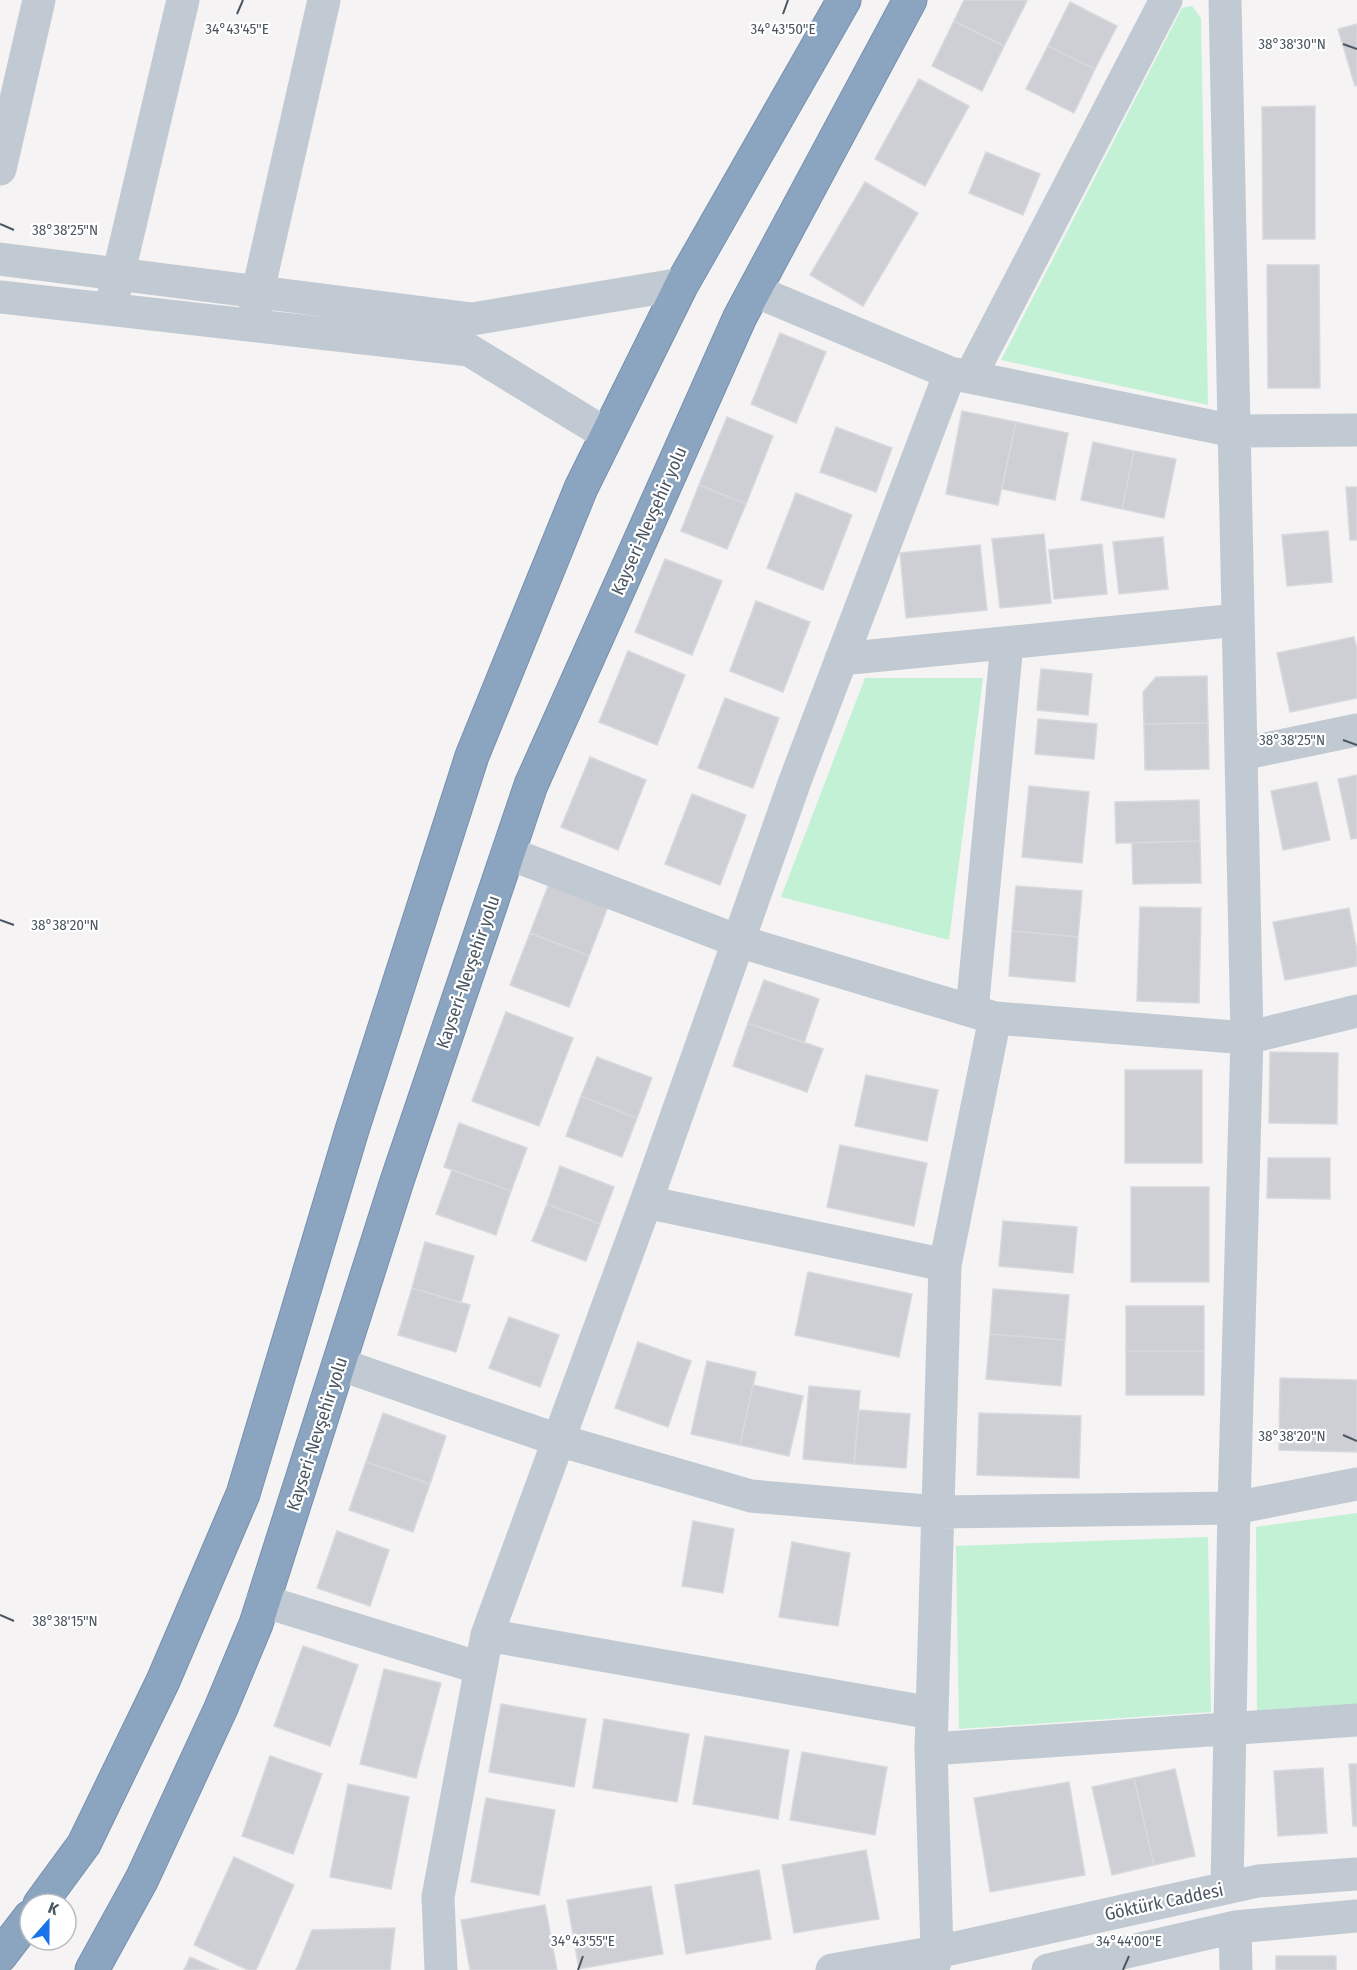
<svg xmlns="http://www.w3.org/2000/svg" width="1357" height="1970" font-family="'Fira Sans Condensed',sans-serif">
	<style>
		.green { fill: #c3f1d5 }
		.building { fill: #cdcfd5; stroke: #d7d9de; stroke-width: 1.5 }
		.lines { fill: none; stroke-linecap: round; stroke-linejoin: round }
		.highway-casing { stroke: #7690ad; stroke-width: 35 }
		.minor { stroke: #c1cad2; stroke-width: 33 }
		.highway { stroke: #8ba5c1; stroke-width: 33 }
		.ticks { fill: none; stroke: #4a5661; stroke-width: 2 }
		.labels { text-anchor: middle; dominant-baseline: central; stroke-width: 4.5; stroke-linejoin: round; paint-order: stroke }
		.street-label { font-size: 18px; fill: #4a5661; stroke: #fff }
		.ticks-label { font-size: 15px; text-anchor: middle; fill: #4a5661; stroke: #fff; stroke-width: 4.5; stroke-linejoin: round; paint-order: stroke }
	</style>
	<rect width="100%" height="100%" fill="#f5f3f3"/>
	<path class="green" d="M 1192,6 L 1201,18 L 1208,405 L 1001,360 L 1182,8 Z
		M 865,678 L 983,678 L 949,940 L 781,897 Z
		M 1357,1513 L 1357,1704 L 1257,1711 L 1256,1527 Z
		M 1208,1537 L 1211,1712 L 959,1729 L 956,1546 Z"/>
	<path class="building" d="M 964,0 L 1024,0 L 1027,1 L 1004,46 L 954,21 Z
		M 1070,2 L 1117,26 L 1095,69 L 1048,46 Z
		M 954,21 L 1004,46 L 982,91 L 932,66 Z
		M 1357,24 L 1357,85 L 1355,86 L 1338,29 Z
		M 1048,46 L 1095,69 L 1074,113 L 1026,89 Z
		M 919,79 L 969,106 L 925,186 L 875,159 Z
		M 1315,106 L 1315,239 L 1263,239 L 1262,107 Z
		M 986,152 L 1040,174 L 1023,215 L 969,193 Z
		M 865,182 L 918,213 L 863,306 L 810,275 Z
		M 1267,265 L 1319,265 L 1320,388 L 1268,388 Z
		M 780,333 L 826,352 L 796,423 L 751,404 Z
		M 962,411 L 1016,422 L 998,505 L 946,494 Z
		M 727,417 L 773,436 L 746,504 L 699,485 Z
		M 1016,422 L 1068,433 L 1055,500 L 1002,489 Z
		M 836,427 L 892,448 L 876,492 L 820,472 Z
		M 1093,442 L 1134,451 L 1122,509 L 1081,500 Z
		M 1134,451 L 1176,459 L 1164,518 L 1122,509 Z
		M 699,485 L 746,504 L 727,549 L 681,531 Z
		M 1346,487 L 1357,487 L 1357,540 L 1350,540 Z
		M 796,493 L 852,515 L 823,590 L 767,568 Z
		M 1328,531 L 1332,582 L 1287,586 L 1282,535 Z
		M 1044,534 L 1051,603 L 1000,608 L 992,539 Z
		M 1163,537 L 1168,589 L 1119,594 L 1113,542 Z
		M 1102,544 L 1107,594 L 1054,599 L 1049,550 Z
		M 980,545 L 987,610 L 906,618 L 900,553 Z
		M 665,559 L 722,581 L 692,655 L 635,632 Z
		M 756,601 L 810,622 L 783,692 L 730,671 Z
		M 1354,637 L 1357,650 L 1357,698 L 1290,712 L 1277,653 Z
		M 628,651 L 685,675 L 657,745 L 599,722 Z
		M 1041,669 L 1092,674 L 1088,715 L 1037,710 Z
		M 1207,676 L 1208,723 L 1144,724 L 1143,692 L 1156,677 Z
		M 725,698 L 779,718 L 753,788 L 698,768 Z
		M 1038,719 L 1097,724 L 1094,759 L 1035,754 Z
		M 1208,723 L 1209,769 L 1145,770 L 1144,724 Z
		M 590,757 L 646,780 L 618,850 L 561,827 Z
		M 1357,775 L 1357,838 L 1351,839 L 1338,779 Z
		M 1317,782 L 1330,840 L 1283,850 L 1271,791 Z
		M 1029,786 L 1089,792 L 1082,863 L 1022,857 Z
		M 692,794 L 746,815 L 720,885 L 665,864 Z
		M 1199,800 L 1200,841 L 1116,843 L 1115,802 Z
		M 1200,841 L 1201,883 L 1133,884 L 1132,843 Z
		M 550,881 L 609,904 L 589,956 L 530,933 Z
		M 1016,886 L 1082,891 L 1078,937 L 1012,931 Z
		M 1140,907 L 1201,908 L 1199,1003 L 1137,1001 Z
		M 1349,908 L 1357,951 L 1357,966 L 1285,980 L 1273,922 Z
		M 1012,931 L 1078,937 L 1075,982 L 1009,976 Z
		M 530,933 L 589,956 L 569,1007 L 510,985 Z
		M 764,980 L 819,999 L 804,1043 L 748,1023 Z
		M 506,1012 L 573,1038 L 539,1126 L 472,1101 Z
		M 748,1023 L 823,1049 L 807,1092 L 733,1066 Z
		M 1270,1052 L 1338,1053 L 1337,1124 L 1269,1123 Z
		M 597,1057 L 652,1078 L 637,1118 L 581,1096 Z
		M 1125,1070 L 1202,1070 L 1202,1163 L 1125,1163 Z
		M 866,1075 L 938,1090 L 927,1141 L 855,1126 Z
		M 581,1096 L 637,1118 L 622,1157 L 566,1136 Z
		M 459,1123 L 527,1148 L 511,1191 L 444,1167 Z
		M 840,1145 L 927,1163 L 914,1226 L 827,1207 Z
		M 1268,1158 L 1330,1158 L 1330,1199 L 1267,1198 Z
		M 560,1166 L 614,1187 L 600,1224 L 547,1204 Z
		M 452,1170 L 511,1191 L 496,1235 L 436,1214 Z
		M 1131,1187 L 1209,1187 L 1209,1282 L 1131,1282 Z
		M 547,1204 L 600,1224 L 586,1261 L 532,1241 Z
		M 1003,1221 L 1077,1227 L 1073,1273 L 999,1266 Z
		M 425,1242 L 474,1256 L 461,1303 L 412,1288 Z
		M 808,1272 L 912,1294 L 899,1357 L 795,1335 Z
		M 412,1288 L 470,1305 L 456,1352 L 398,1335 Z
		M 993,1289 L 1069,1295 L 1065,1340 L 990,1334 Z
		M 1126,1306 L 1204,1306 L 1204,1351 L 1126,1351 Z
		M 509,1317 L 559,1335 L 540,1387 L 489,1368 Z
		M 990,1334 L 1065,1340 L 1061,1386 L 986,1379 Z
		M 638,1342 L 691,1361 L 668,1427 L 615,1408 Z
		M 1126,1351 L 1204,1351 L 1204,1395 L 1126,1395 Z
		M 707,1361 L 756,1372 L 740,1445 L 691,1434 Z
		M 1280,1378 L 1357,1380 L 1357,1452 L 1279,1450 Z
		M 753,1385 L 803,1396 L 789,1456 L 740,1445 Z
		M 809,1386 L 860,1391 L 854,1464 L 803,1459 Z
		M 859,1410 L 910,1414 L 906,1468 L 854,1464 Z
		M 383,1413 L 446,1436 L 430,1484 L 366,1462 Z
		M 979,1413 L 1081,1416 L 1079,1478 L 977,1475 Z
		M 366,1462 L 430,1484 L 413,1532 L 349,1510 Z
		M 693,1521 L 734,1529 L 723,1593 L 682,1586 Z
		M 337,1531 L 389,1550 L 370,1606 L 317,1588 Z
		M 792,1542 L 850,1553 L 838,1626 L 779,1617 Z
		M 303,1646 L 358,1665 L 330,1746 L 274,1726 Z
		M 384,1669 L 441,1683 L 416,1778 L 360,1764 Z
		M 501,1704 L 586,1719 L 574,1787 L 489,1772 Z
		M 604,1719 L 689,1734 L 677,1802 L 593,1788 Z
		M 705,1736 L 789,1750 L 778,1819 L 693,1804 Z
		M 802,1752 L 887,1767 L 875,1835 L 790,1820 Z
		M 270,1756 L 322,1774 L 293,1854 L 242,1836 Z
		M 1349,1764 L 1357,1764 L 1357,1826 L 1353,1826 Z
		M 1323,1768 L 1327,1833 L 1278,1836 L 1274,1771 Z
		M 1175,1769 L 1195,1856 L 1154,1865 L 1134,1778 Z
		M 1134,1778 L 1154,1865 L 1112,1875 L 1092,1787 Z
		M 1069,1782 L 1085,1875 L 990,1892 L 974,1798 Z
		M 348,1784 L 409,1797 L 391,1889 L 330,1877 Z
		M 486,1798 L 555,1810 L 539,1895 L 471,1882 Z
		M 866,1850 L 879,1919 L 794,1933 L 782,1865 Z
		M 234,1857 L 294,1885 L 256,1970 L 248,1970 L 194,1945 Z
		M 759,1870 L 771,1939 L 686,1954 L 675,1885 Z
		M 651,1886 L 663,1954 L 579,1969 L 567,1900 Z
		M 545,1905 L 557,1970 L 470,1970 L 461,1920 Z
		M 395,1928 L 390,1970 L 296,1970 L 312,1930 Z
		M 1276,1956 L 1336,1956 L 1336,1970 L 1276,1970 Z
		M 190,1957 L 219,1970 L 184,1970 Z"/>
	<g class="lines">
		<g class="highway-casing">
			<path id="highway" d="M 40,1904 L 84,1844 L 163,1681 L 243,1494 L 352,1130 L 472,756 L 581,488 L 682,284 L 844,0
				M 0,1956 L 30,1917
				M 92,1970 L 142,1879 L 221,1708 L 256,1624 L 397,1181 L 531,785 L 740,317 L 910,0"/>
		</g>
		<path class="minor" d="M 1225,0 L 1247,1038 L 1234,1508 L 1227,1888
			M 0,169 L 39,0
			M 0,259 L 472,319 L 682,284
			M 755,291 L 950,373 L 1234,431 L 1357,430
			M 114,293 L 183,0
			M 0,297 L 469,350 L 606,434
			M 255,312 L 258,291 L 324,0
			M 970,377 L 1166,0
			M 841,659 L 1238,620
			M 1241,754 L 1357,730
			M 508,853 L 738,941 L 995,1018 L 1247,1038 L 1357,1011
			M 972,1011 L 1007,643
			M 646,1202 L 945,1265
			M 339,1364 L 558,1440 L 751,1496 L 938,1512 L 1234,1508 L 1357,1484
			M 263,1601 L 480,1668
			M 487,1635 L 932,1713
			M 931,1749 L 1357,1720
			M 1235,1927 L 1236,1970
			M 441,1970 L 438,1897 L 487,1635 L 646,1202 L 795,781 L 950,373
			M 832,1970 L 937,1952 L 1258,1881 L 1357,1874
			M 933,1970 L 937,1952 L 931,1749 L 945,1265 L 995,1018
			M 1048,1970 L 1235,1927 L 1357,1916"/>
		<use href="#highway" class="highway"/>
	</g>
	<path class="ticks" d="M 237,14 L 243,0M 783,14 L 788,0M 1343,44 L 1357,49M 0,224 L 14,230M 1343,740 L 1357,745M 0,920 L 14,925M 1343,1435 L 1357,1441M 0,1615 L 14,1621M 578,1970 L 583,1956M 1123,1970 L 1129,1956"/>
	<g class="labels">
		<g class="street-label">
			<text transform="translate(649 521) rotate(-66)">Kayseri-Nevşehir yolu</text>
			<text transform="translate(468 972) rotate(-71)">Kayseri-Nevşehir yolu</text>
			<text transform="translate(317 1434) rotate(-72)">Kayseri-Nevşehir yolu</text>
			<text transform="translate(1164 1902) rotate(-12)">Göktürk Caddesi</text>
		</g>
	</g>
	<g class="ticks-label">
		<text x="237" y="34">34°43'45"E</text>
		<text x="783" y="34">34°43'50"E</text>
		<text x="1292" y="49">38°38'30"N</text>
		<text x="65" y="235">38°38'25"N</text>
		<text x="1292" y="745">38°38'25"N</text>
		<text x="65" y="930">38°38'20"N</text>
		<text x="1292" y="1441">38°38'20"N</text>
		<text x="65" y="1626">38°38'15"N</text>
		<text x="583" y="1946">34°43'55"E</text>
		<text x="1129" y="1946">34°44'00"E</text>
	</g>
	<g transform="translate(48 1922) rotate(21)"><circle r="28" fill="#ffffff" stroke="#b7bbc0" stroke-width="1.5"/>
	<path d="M0-4.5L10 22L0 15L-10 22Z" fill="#1a73e8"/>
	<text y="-9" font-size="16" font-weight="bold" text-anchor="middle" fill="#4a5661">K</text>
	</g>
</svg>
